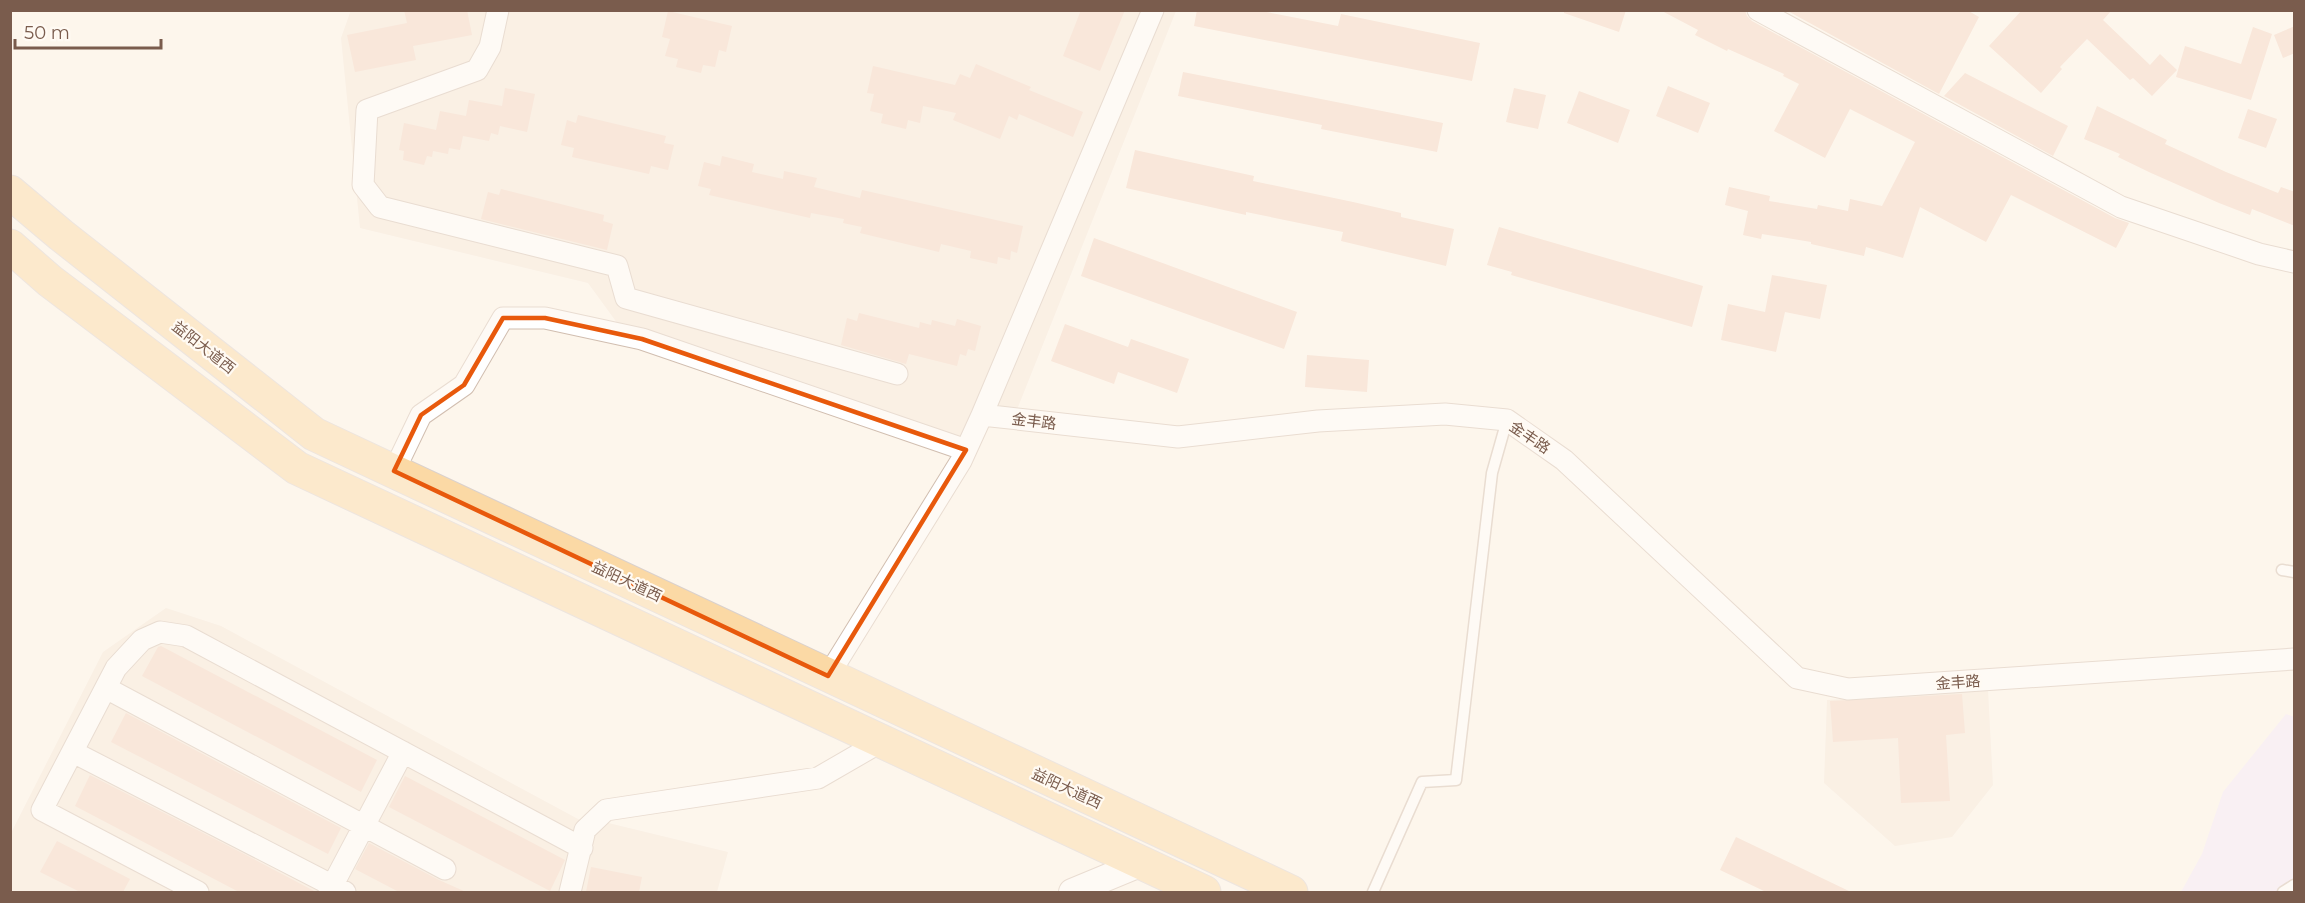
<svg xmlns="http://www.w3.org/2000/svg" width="2305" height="903" font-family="Montserrat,'Noto Sans SC',sans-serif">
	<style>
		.residential { fill: #f5e8da }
		.education { fill: #f3e8fa }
		.building { fill: #f3d5c3 }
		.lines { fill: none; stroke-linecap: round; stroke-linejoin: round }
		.service-casing { stroke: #d1beb0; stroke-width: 13 }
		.minor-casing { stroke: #d1beb0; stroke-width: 23 }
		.tertiary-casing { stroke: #d1beb0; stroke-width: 28 }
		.primary-casing { stroke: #dad1cd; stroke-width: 35 }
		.service { stroke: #fff; stroke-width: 10 }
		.minor { stroke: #fff; stroke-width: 21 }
		.tertiary { stroke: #fff; stroke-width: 26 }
		.primary { stroke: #fbd9a5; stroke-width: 33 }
		.marked { fill: none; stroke: #e8590c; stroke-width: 4.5; stroke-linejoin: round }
		.labels { text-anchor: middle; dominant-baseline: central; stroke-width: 4.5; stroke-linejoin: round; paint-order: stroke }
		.street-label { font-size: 15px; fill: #7a5c4d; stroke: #fffaf3 }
	</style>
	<rect width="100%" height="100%" fill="#fdf6ec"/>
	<path class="residential" d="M 351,10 L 1176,11 L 1018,407 L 951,454 L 631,342 L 588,283 L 360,228 L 341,38 Z
		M 166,608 L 221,626 L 591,826 L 575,892 L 11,892 L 10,835 L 103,652 Z
		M 1988,690 L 1993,785 L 1952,837 L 1895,846 L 1824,783 L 1827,700 Z
		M 596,820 L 728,852 L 717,892 L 577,892 Z"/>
	<path class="education" d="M 2286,714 L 2294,717 L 2294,892 L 2181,892 L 2202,854 L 2223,792 Z"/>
	<path class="building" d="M 404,10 L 467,10 L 472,35 L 413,46 L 416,60 L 355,72 L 347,35 L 407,23 Z
		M 1081,10 L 1125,10 L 1100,71 L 1063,56 Z
		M 1197,10 L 1256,10 L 1338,26 L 1341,14 L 1480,43 L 1472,81 L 1194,26 Z
		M 1564,10 L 1626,10 L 1619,32 L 1564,13 Z
		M 1660,10 L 1745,10 L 1747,16 L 1752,21 L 2115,218 L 2129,223 L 2116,248 L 2011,195 L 1986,242 L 1920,207 L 1903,258 L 1866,247 L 1864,256 L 1811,244 L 1811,242 L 1762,234 L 1761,239 L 1743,235 L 1748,211 L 1725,205 L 1729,187 L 1770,196 L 1769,201 L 1817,209 L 1818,205 L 1848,211 L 1850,199 L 1882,206 L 1915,142 L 1850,109 L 1825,158 L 1774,131 L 1799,84 L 1783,76 L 1784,74 L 1728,49 L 1727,51 L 1695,35 L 1698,30 Z
		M 1786,10 L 1967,10 L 1979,17 L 1939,94 Z
		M 2022,10 L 2112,10 L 2103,20 L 2150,65 L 2160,54 L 2177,70 L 2152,96 L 2133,78 L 2130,80 L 2087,39 L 2060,67 L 2062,69 L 2041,93 L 1989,46 Z
		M 668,11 L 732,26 L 726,52 L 719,50 L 715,67 L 703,65 L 701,73 L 676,67 L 678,59 L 665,56 L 670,39 L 662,37 Z
		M 2295,26 L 2295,53 L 2283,58 L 2274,35 Z
		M 2253,27 L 2272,34 L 2251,100 L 2176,77 L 2185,46 L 2241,64 Z
		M 976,64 L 1031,87 L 1029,90 L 1083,112 L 1073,137 L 1019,114 L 1017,120 L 1009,116 L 1000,139 L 953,120 L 956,113 L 923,106 L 920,123 L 908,120 L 906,129 L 881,123 L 883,114 L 870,111 L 874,94 L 867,93 L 873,66 L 955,85 L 960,74 L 970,78 Z
		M 1183,72 L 1443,123 L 1437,152 L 1321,129 L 1322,125 L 1178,96 Z
		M 1965,73 L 2068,126 L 2053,156 L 1944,96 Z
		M 1668,86 L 1710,103 L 1698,133 L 1656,116 Z
		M 505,88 L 535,94 L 527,132 L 500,126 L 498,135 L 491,133 L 489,141 L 463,136 L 460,150 L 449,148 L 448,154 L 433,151 L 432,157 L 427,156 L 424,165 L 403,160 L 404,151 L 399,150 L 404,123 L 436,130 L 440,111 L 466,116 L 469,100 L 502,106 Z
		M 1514,88 L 1546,95 L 1538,129 L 1506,122 Z
		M 1579,91 L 1630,110 L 1618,143 L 1567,123 Z
		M 2097,106 L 2167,140 L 2165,144 L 2226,172 L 2278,193 L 2281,187 L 2295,192 L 2295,226 L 2252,209 L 2250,215 L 2219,203 L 2151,173 L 2118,157 L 2120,154 L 2084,139 Z
		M 2248,109 L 2277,119 L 2266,148 L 2238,138 Z
		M 578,115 L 666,136 L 664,143 L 674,145 L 668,170 L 651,166 L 649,174 L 572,157 L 574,148 L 561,145 L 567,120 L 576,123 Z
		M 1135,150 L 1254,176 L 1253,181 L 1353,202 L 1401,213 L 1401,217 L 1454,229 L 1446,266 L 1341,241 L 1343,232 L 1246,212 L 1246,215 L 1126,188 Z
		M 722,156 L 754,164 L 752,172 L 783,179 L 784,171 L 817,178 L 814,187 L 860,198 L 862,190 L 1023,226 L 1017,253 L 1011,251 L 1010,260 L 998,257 L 997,264 L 970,258 L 971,251 L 941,244 L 939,252 L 860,233 L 862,227 L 843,223 L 844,219 L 811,213 L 810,218 L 709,195 L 711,189 L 698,186 L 704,162 L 720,166 Z
		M 501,189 L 604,215 L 603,221 L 613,224 L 607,250 L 481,219 L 488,192 L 499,195 Z
		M 1499,227 L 1703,286 L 1692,327 L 1511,275 L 1512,272 L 1487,265 Z
		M 1094,238 L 1297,312 L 1284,349 L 1081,276 Z
		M 1772,275 L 1827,285 L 1820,319 L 1785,312 L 1776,352 L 1721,340 L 1728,304 L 1765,312 Z
		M 859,313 L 919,328 L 920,322 L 931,325 L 932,320 L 955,326 L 957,319 L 981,326 L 975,351 L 968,349 L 966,356 L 960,354 L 957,366 L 909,354 L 906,364 L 841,345 L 847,318 L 857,321 Z
		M 1065,324 L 1128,347 L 1131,339 L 1189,359 L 1177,393 L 1118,372 L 1114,384 L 1051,361 Z
		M 1307,355 L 1369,360 L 1367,392 L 1305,387 Z
		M 161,646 L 377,760 L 361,792 L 142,676 L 158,647 Z
		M 1962,694 L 1965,733 L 1946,735 L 1950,801 L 1901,803 L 1898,738 L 1833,742 L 1830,701 Z
		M 126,713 L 341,828 L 328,854 L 111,742 Z
		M 90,775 L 248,856 L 316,892 L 239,892 L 75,806 Z
		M 405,776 L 565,860 L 550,891 L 389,807 Z
		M 1736,837 L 1851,892 L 1766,892 L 1720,870 Z
		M 57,841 L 130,879 L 123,892 L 80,892 L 40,872 Z
		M 369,843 L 439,880 L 466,892 L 399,892 L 355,869 Z
		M 591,867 L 642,877 L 639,892 L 586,892 Z"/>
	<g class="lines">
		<g class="service-casing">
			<path id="service" d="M 2282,570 L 2294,572
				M 1373,892 L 1422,782 L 1456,780 L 1492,473 L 1507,420
				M 2283,892 L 2294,885"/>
		</g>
		<g class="minor-casing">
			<path id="minor" d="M 498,10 L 490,47 L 477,70 L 367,110 L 363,185 L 380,207 L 617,266 L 626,298 L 897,374
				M 1758,10 L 2121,207 L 2259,254 L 2294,262
				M 982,415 L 1153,10
				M 394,471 L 421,415 L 464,385 L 503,318 L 545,318 L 642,339 L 966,450
				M 828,676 L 961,461 L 982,415 L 1178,437 L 1318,421 L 1445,414 L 1507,420 L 1564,460 L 1797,678 L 1848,689 L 2294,659
				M 106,688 L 445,869
				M 73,752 L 345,892
				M 198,892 L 42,810 L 116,668 L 142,640 L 160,632 L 186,636 L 582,848
				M 329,892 L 403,752
				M 570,892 L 585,830 L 606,810 L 818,778 L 882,741"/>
		</g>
		<g class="tertiary-casing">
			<path id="tertiary" d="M 1072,892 L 1142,863"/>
		</g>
		<g class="primary-casing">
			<path id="primary" d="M 10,192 L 61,235 L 314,434 L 1291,892
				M 10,246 L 50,281 L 297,468 L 1204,892"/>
		</g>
		<use href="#service" class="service"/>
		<use href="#minor" class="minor"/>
		<use href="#tertiary" class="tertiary"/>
		<use href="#primary" class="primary"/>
	</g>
	<path d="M0 0H2305V903H0ZM 503,318 L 545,318 L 642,339 L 966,450 L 828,676 L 394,471 L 421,415 L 464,385 Z" fill="#fdf6ec" fill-opacity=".55" fill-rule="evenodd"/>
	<path class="marked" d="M 503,318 L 545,318 L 642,339 L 966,450 L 828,676 L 394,471 L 421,415 L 464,385 Z"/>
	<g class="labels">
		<g class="street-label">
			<text transform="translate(204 347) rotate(38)">益阳大道西</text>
			<text transform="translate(1034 421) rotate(7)">金丰路</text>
			<text transform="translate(1530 437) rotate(34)">金丰路</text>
			<text transform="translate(627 581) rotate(25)">益阳大道西</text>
			<text transform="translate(1958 682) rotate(-4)">金丰路</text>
			<text transform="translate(1067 788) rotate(25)">益阳大道西</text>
		</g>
	</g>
	<rect width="2305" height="903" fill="none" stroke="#7a5c4d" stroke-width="24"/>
	<path d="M15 39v9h146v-9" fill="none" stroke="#7a5c4d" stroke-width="3"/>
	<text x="24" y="39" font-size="18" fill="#7a5c4d" stroke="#fffaf3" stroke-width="4.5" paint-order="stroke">50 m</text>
</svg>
